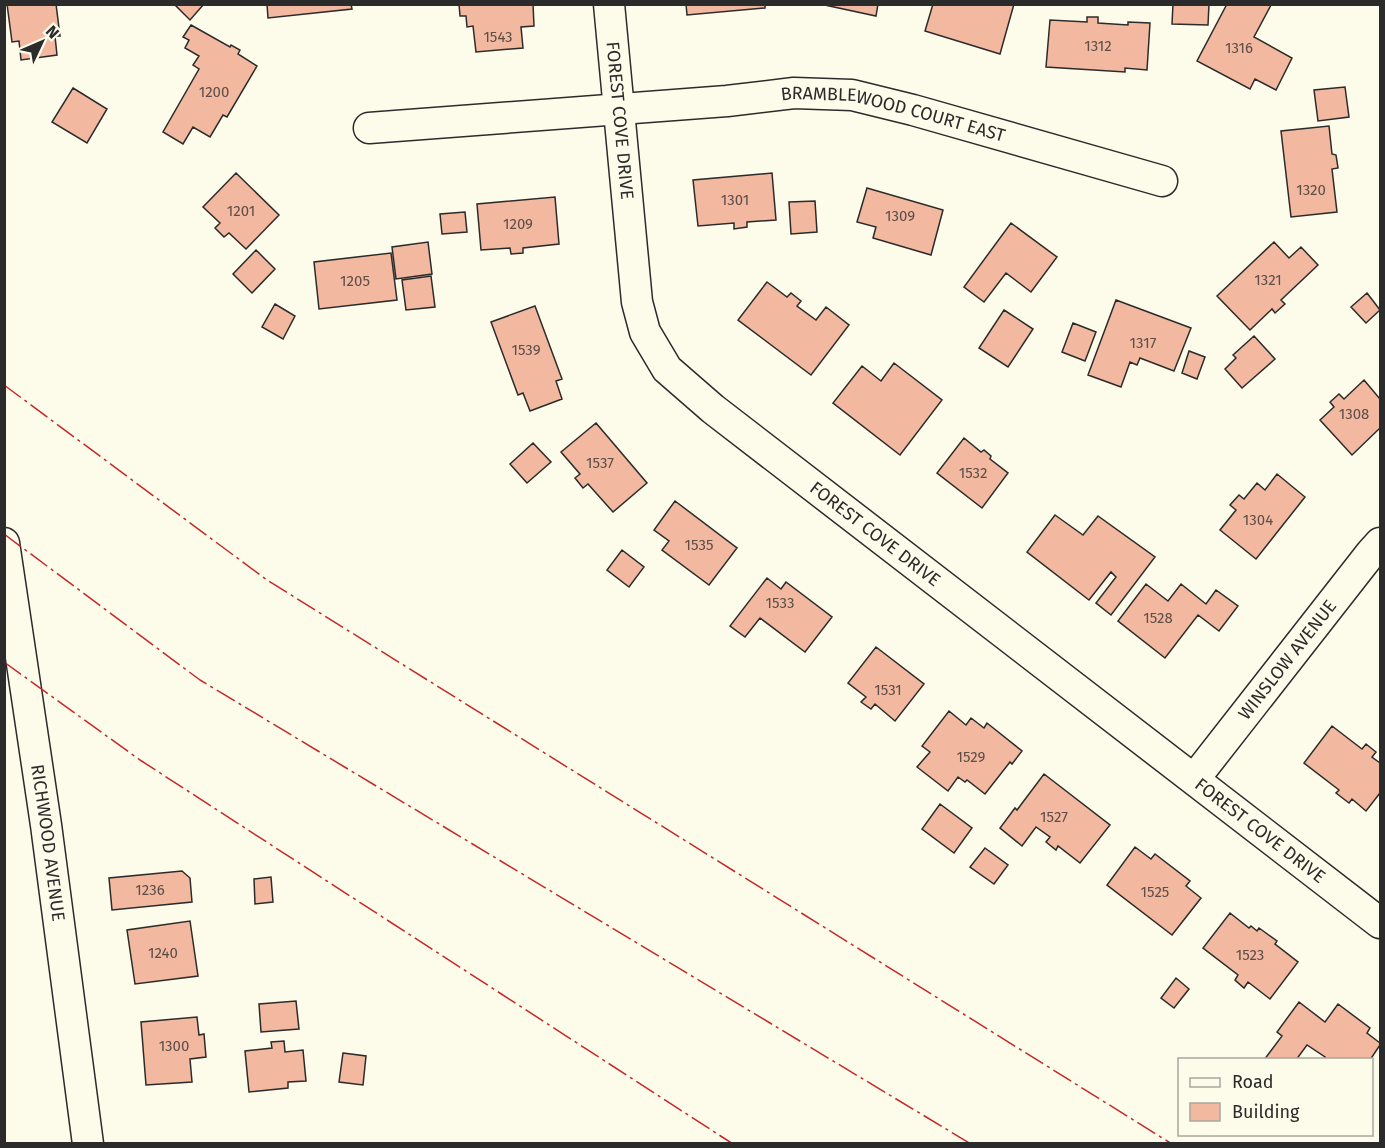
<svg xmlns="http://www.w3.org/2000/svg" width="1385" height="1148" font-family="'Fira Sans',sans-serif">
	<style>
		.building { fill: #f2b8a0; stroke: #2b2b2b; stroke-width: 1.5 }
		.lines { fill: none; stroke-linecap: round; stroke-linejoin: round }
		.street-casing { stroke: #2b2b2b; stroke-width: 33 }
		.street { stroke: #fdfbea; stroke-width: 30 }
		.power { stroke: #c62828; stroke-width: 1.5; stroke-dasharray: 21 4.5 3 4.5; stroke-linecap: butt }
		.labels { text-anchor: middle; dominant-baseline: central; stroke-width: 4.5; stroke-linejoin: round; paint-order: stroke }
		.number-label { font-size: 15px; fill: #5d4e48 }
		.street-label { font-size: 18px; fill: #2b2b2b; stroke: #fdfbea }
	</style>
	<rect width="100%" height="100%" fill="#fdfbea"/>
	<path class="building" d="M 7,4 L 56,4 L 60,36 L 55,36 L 57,55 L 21,60 L 19,41 L 12,42 Z
		M 174,4 L 204,4 L 190,20 Z
		M 267,4 L 351,4 L 352,9 L 268,18 Z
		M 459,4 L 533,4 L 534,26 L 521,27 L 523,48 L 476,52 L 473,26 L 467,27 L 466,16 L 460,16 Z
		M 686,4 L 765,4 L 765,8 L 687,15 Z
		M 820,4 L 878,4 L 876,16 Z
		M 933,4 L 1014,4 L 1000,54 L 925,31 Z
		M 1173,4 L 1209,4 L 1208,25 L 1172,24 Z
		M 1227,4 L 1271,5 L 1254,37 L 1292,58 L 1276,90 L 1255,79 L 1250,89 L 1197,61 Z
		M 1087,17 L 1098,17 L 1098,23 L 1128,25 L 1128,22 L 1150,23 L 1147,70 L 1125,68 L 1125,72 L 1046,67 L 1050,20 L 1087,22 Z
		M 191,25 L 230,47 L 231,45 L 240,50 L 238,54 L 257,66 L 227,117 L 223,115 L 210,137 L 193,127 L 183,144 L 163,132 L 199,69 L 193,65 L 199,56 L 185,48 L 189,40 L 183,37 Z
		M 1345,87 L 1349,117 L 1318,121 L 1314,90 Z
		M 73,88 L 107,109 L 87,143 L 52,122 Z
		M 1329,126 L 1332,154 L 1336,155 L 1338,168 L 1332,169 L 1337,212 L 1291,217 L 1281,131 Z
		M 236,173 L 279,215 L 246,249 L 229,233 L 224,237 L 215,228 L 220,223 L 203,207 Z
		M 772,173 L 776,220 L 747,222 L 747,227 L 734,229 L 734,223 L 698,226 L 693,180 Z
		M 867,188 L 943,210 L 931,255 L 873,238 L 876,227 L 857,222 Z
		M 555,197 L 559,244 L 523,248 L 523,253 L 511,254 L 510,248 L 481,250 L 477,204 Z
		M 815,201 L 817,232 L 791,234 L 789,202 Z
		M 465,212 L 467,232 L 442,234 L 440,214 Z
		M 1011,223 L 1057,257 L 1031,292 L 1006,273 L 984,302 L 964,287 Z
		M 428,242 L 432,274 L 396,279 L 392,247 Z
		M 1274,242 L 1289,258 L 1301,247 L 1318,265 L 1281,300 L 1285,304 L 1275,313 L 1272,309 L 1250,330 L 1217,296 Z
		M 256,250 L 275,269 L 252,293 L 233,274 Z
		M 391,253 L 397,300 L 319,309 L 314,262 Z
		M 431,276 L 435,307 L 406,310 L 402,280 Z
		M 767,282 L 787,297 L 791,293 L 801,301 L 797,306 L 816,320 L 826,307 L 849,325 L 811,375 L 738,320 Z
		M 1367,293 L 1380,310 L 1366,323 L 1351,307 Z
		M 1116,300 L 1191,328 L 1174,371 L 1140,358 L 1137,365 L 1130,362 L 1121,387 L 1088,375 Z
		M 275,304 L 295,316 L 283,339 L 262,327 Z
		M 535,306 L 562,379 L 556,381 L 562,399 L 530,411 L 523,393 L 518,395 L 491,322 Z
		M 1004,310 L 1033,329 L 1008,367 L 979,348 Z
		M 1073,323 L 1096,332 L 1085,361 L 1062,352 Z
		M 1254,336 L 1275,359 L 1242,388 L 1225,369 L 1236,358 L 1233,355 Z
		M 1189,351 L 1205,357 L 1197,379 L 1182,373 Z
		M 894,363 L 942,400 L 900,455 L 833,403 L 862,366 L 881,381 Z
		M 1364,380 L 1380,399 L 1380,428 L 1352,455 L 1320,420 L 1334,407 L 1330,402 L 1339,394 L 1344,399 Z
		M 596,423 L 647,483 L 613,512 L 588,484 L 583,488 L 575,478 L 580,474 L 561,452 Z
		M 964,438 L 981,452 L 984,450 L 991,456 L 990,459 L 1008,473 L 982,508 L 937,473 Z
		M 533,443 L 551,462 L 527,483 L 510,464 Z
		M 1277,474 L 1305,497 L 1256,559 L 1220,530 L 1236,510 L 1230,505 L 1239,495 L 1244,499 L 1257,483 L 1265,490 Z
		M 675,501 L 737,548 L 709,585 L 662,550 L 669,541 L 654,530 Z
		M 1055,515 L 1083,535 L 1098,516 L 1155,557 L 1111,615 L 1096,603 L 1116,577 L 1111,572 L 1089,600 L 1027,552 Z
		M 622,550 L 644,567 L 629,587 L 607,570 Z
		M 767,578 L 781,589 L 786,582 L 832,617 L 805,652 L 760,618 L 745,637 L 730,626 Z
		M 1146,584 L 1168,601 L 1181,584 L 1206,604 L 1216,590 L 1238,606 L 1219,631 L 1198,615 L 1165,658 L 1118,621 Z
		M 876,647 L 924,684 L 895,721 L 875,704 L 871,709 L 861,702 L 866,697 L 848,683 Z
		M 949,711 L 966,725 L 971,718 L 984,728 L 987,723 L 1022,751 L 1012,764 L 1010,762 L 985,794 L 967,780 L 965,782 L 958,777 L 948,791 L 917,767 L 930,752 L 922,746 Z
		M 1332,726 L 1362,749 L 1366,744 L 1376,752 L 1372,757 L 1380,763 L 1380,793 L 1366,811 L 1352,799 L 1349,803 L 1336,793 L 1339,790 L 1304,763 Z
		M 1044,774 L 1110,825 L 1080,863 L 1058,846 L 1056,850 L 1046,842 L 1050,837 L 1036,827 L 1022,846 L 1000,828 L 1015,808 L 1017,810 Z
		M 940,804 L 972,828 L 954,853 L 922,829 Z
		M 1135,847 L 1151,859 L 1155,854 L 1190,881 L 1186,886 L 1201,898 L 1172,935 L 1107,885 Z
		M 985,848 L 1008,865 L 994,884 L 970,867 Z
		M 182,871 L 190,878 L 192,902 L 112,910 L 109,878 Z
		M 271,877 L 273,902 L 255,904 L 254,879 Z
		M 1230,913 L 1249,928 L 1251,926 L 1257,931 L 1259,928 L 1277,941 L 1275,944 L 1298,962 L 1270,999 L 1248,982 L 1244,988 L 1235,980 L 1238,975 L 1203,948 Z
		M 190,921 L 198,976 L 135,984 L 127,930 Z
		M 1176,978 L 1189,989 L 1174,1008 L 1161,998 Z
		M 296,1001 L 299,1029 L 261,1032 L 259,1004 Z
		M 1299,1002 L 1325,1022 L 1338,1004 L 1370,1028 L 1367,1033 L 1380,1043 L 1380,1045 L 1370,1060 L 1323,1060 L 1325,1057 L 1307,1045 L 1296,1060 L 1264,1060 L 1282,1036 L 1277,1032 Z
		M 197,1017 L 199,1035 L 204,1034 L 206,1057 L 190,1059 L 192,1082 L 146,1085 L 141,1022 Z
		M 284,1041 L 285,1052 L 303,1050 L 306,1081 L 288,1082 L 288,1088 L 249,1092 L 245,1051 L 272,1048 L 271,1042 Z
		M 343,1053 L 366,1056 L 363,1085 L 339,1082 Z"/>
	<g class="lines">
		<g class="street-casing">
			<g id="street">
				<path id="s1" d="M 609,4 L 637,302 L 645,332 L 667,369 L 713,409 L 1380,923"/>
				<path id="s2" d="M 369,128 L 727,101 L 794,93 L 852,95 L 913,110 L 1162,181"/>
				<path id="s3" d="M 4,543 L 46,825 L 88,1144"/>
				<path id="s4" d="M 1195,778 L 1371,553 L 1380,543"/>
			</g>
		</g>
		<use href="#street" class="street"/>
		<path class="power" d="M 4,385 L 267,580 L 1172,1144
			M 4,534 L 200,680 L 971,1144
			M 4,662 L 140,760 L 733,1144"/>
	</g>
	<g class="labels">
		<g class="number-label">
			<text x="498" y="37">1543</text>
			<text x="1098" y="46">1312</text>
			<text x="1239" y="48">1316</text>
			<text x="214" y="92">1200</text>
			<text x="1311" y="190">1320</text>
			<text x="735" y="200">1301</text>
			<text x="241" y="211">1201</text>
			<text x="900" y="216">1309</text>
			<text x="518" y="224">1209</text>
			<text x="1268" y="280">1321</text>
			<text x="355" y="281">1205</text>
			<text x="1143" y="343">1317</text>
			<text x="526" y="350">1539</text>
			<text x="1354" y="414">1308</text>
			<text x="600" y="463">1537</text>
			<text x="973" y="473">1532</text>
			<text x="1258" y="520">1304</text>
			<text x="699" y="545">1535</text>
			<text x="780" y="603">1533</text>
			<text x="1158" y="618">1528</text>
			<text x="888" y="690">1531</text>
			<text x="971" y="757">1529</text>
			<text x="1054" y="817">1527</text>
			<text x="150" y="890">1236</text>
			<text x="1155" y="892">1525</text>
			<text x="163" y="953">1240</text>
			<text x="1250" y="955">1523</text>
			<text x="174" y="1046">1300</text>
		</g>
		<g class="street-label">
			<text stroke="none"><textPath href="#s2" startOffset="528">BRAMBLEWOOD COURT EAST</textPath></text>
			<text stroke="none"><textPath href="#s1" startOffset="117">FOREST COVE DRIVE</textPath></text>
			<text stroke="none"><textPath href="#s1" startOffset="639">FOREST COVE DRIVE</textPath></text>
			<text stroke="none"><textPath href="#s4" startOffset="150">WINSLOW AVENUE</textPath></text>
			<text stroke="none"><textPath href="#s1" startOffset="1125">FOREST COVE DRIVE</textPath></text>
			<text stroke="none"><textPath href="#s3" startOffset="303">RICHWOOD AVENUE</textPath></text>
		</g>
	</g>
	<rect width="1385" height="1148" fill="none" stroke="#2b2b2b" stroke-width="12"/>
	<rect x="1178" y="1058" width="195" height="78" fill="#fdfbea" stroke="#a9a89e" stroke-width="1.5"/>
	<rect x="1190" y="1078" width="30" height="9" fill="#fdfbea" stroke="#a9a89e" stroke-width="1.5"/>
	<text x="1232" y="1088" font-size="18" fill="#2b2b2b">Road</text>
	<rect x="1190" y="1103" width="30" height="18" fill="#f2b8a0" stroke="#a9a89e" stroke-width="1.5"/>
	<text x="1232" y="1118" font-size="18" fill="#2b2b2b">Building</text>
	<g transform="translate(42 42) rotate(46)" stroke="#fdfbea" stroke-width="4.5" paint-order="stroke">
	<path d="M0-4.5L10 22L0 15L-10 22Z" fill="#2b2b2b"/>
	<text y="-9" font-size="16" font-weight="bold" text-anchor="middle" fill="#2b2b2b">N</text>
	</g>
</svg>
